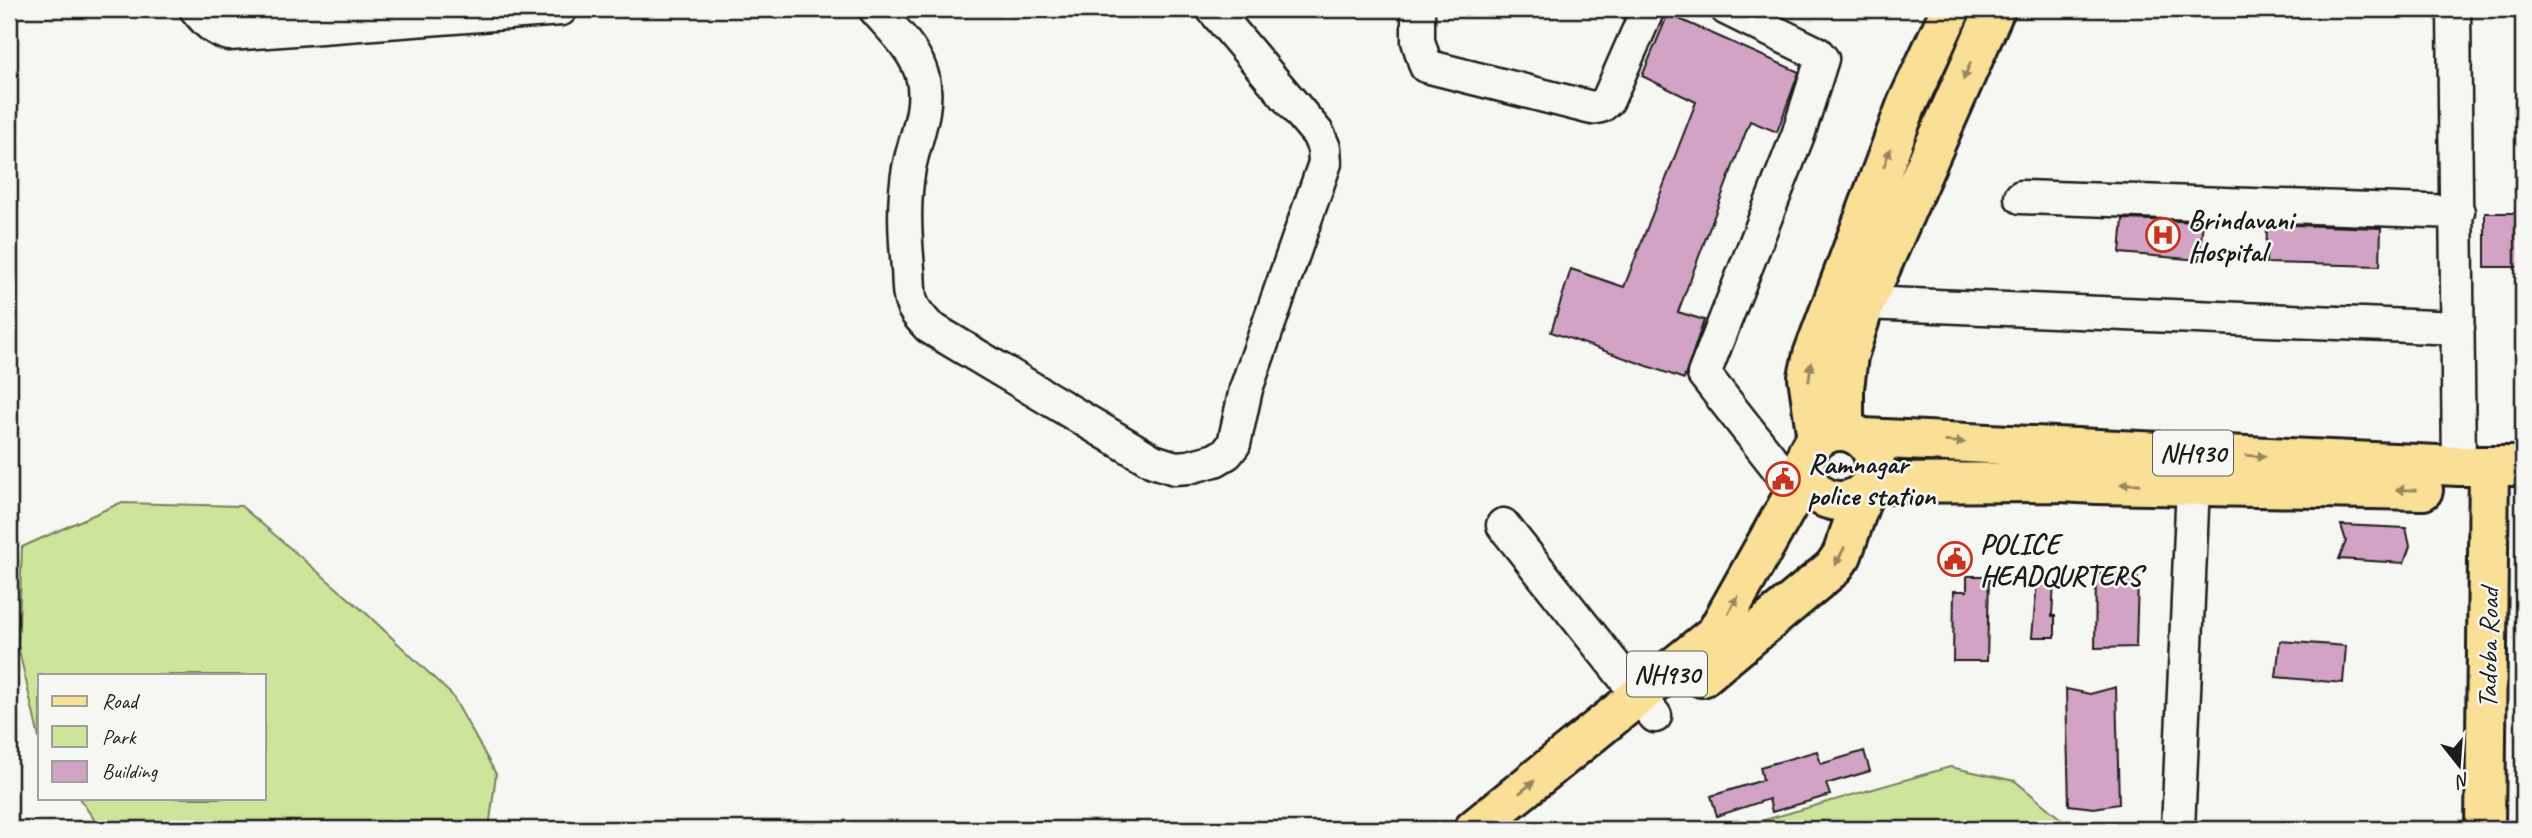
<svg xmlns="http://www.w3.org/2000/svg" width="2532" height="838" font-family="Caveat,sans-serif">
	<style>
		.green { fill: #cde59b; stroke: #74805c; stroke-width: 2 }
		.building { fill: #d2a3c4; stroke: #1c1c1c; stroke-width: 2 }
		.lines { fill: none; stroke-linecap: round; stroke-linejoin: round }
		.minor-casing { stroke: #1c1c1c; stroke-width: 37 }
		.major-casing { stroke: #1c1c1c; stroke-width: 44 }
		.highway-casing { stroke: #1c1c1c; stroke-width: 44 }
		.minor { stroke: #f6f6f2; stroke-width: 32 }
		.major { stroke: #fadf96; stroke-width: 38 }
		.highway { stroke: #fadf96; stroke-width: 38 }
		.oneway { fill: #96875f }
		.labels { text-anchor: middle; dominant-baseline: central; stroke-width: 5; stroke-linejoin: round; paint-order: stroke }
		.shield { fill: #f6f6f2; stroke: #5d5d5c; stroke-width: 2 }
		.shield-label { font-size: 26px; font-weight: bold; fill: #1c1c1c }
		.poi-label { font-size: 28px; font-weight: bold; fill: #1c1c1c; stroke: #f6f6f2; text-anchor: start }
		.street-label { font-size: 28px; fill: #1c1c1c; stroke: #f6f6f2 }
	</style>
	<rect width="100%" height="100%" fill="#f6f6f2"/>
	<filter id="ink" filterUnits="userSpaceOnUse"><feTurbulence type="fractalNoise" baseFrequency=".0143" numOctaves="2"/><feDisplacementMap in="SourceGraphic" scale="14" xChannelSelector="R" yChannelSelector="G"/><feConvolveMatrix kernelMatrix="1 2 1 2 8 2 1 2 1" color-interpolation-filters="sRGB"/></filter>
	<g filter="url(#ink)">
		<path class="green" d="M 120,503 L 241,506 L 367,614 L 452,695 L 496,774 L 489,829 L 101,829 L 79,798 L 264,798 L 264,675 L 40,675 L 40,740 L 39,738 L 18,646 L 22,547 Z
			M 1950,767 L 2015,781 L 2073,829 L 1733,829 Z"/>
		<path class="building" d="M 1668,14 L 1799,72 L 1777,132 L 1750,121 L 1678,312 L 1704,320 L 1684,379 L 1551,332 L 1571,269 L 1624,287 L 1696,102 L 1642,76 Z
			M 2485,213 L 2523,213 L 2523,267 L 2485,267 Z
			M 2123,219 L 2203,222 L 2199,260 L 2120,253 Z
			M 2267,224 L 2381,228 L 2380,266 L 2266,263 Z
			M 2341,525 L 2406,528 L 2410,546 L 2404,563 L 2339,559 L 2346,541 Z
			M 2096,574 L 2116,574 L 2116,578 L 2138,578 L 2136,647 L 2095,648 Z
			M 1967,576 L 1989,576 L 1987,661 L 1953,661 L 1954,591 L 1967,591 Z
			M 2037,583 L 2054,583 L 2052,616 L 2055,616 L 2055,637 L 2032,637 Z
			M 2280,641 L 2346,646 L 2343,683 L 2276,677 Z
			M 2116,687 L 2119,804 L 2094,808 L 2069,805 L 2066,689 L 2090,694 Z
			M 1817,751 L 1821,764 L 1864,751 L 1870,771 L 1826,784 L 1830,795 L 1772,812 L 1769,799 L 1717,816 L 1711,796 L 1763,780 L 1760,767 Z"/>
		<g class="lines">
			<g class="minor-casing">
				<path id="minor" d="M 196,9 C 206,21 213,30 229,34 L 561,9
					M 875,9 C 892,29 917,51 923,79 C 929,109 915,138 909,168 C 903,201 905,235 908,269 C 909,279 908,292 911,301 C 914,312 922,319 929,327 L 1153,461 L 1175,468 L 1189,467 L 1215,460 L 1227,453 L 1234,444 L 1246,389 L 1325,163 L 1324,148 L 1318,134 L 1213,9
					M 1418,9 L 1418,41 L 1426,66 L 1592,108 L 1601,106 L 1608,100 L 1648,9
					M 1727,9 L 1817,53 L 1822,59 L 1798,135 L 1704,374 L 1796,491
					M 2454,9 L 2459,466
					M 2021,197 L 2458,212
					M 1865,303 L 2458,328
					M 1503,525 L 1655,716
					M 2178,829 L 2193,485"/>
			</g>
			<g class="major-casing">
				<path id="major" d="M 1844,430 L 1844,388 L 1848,356 L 1865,303 L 1995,9
					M 1817,439 L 1808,377 L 1813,355 L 1907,104 L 1951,9
					M 2485,829 L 2489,466"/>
			</g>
			<g class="highway-casing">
				<path id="highway" d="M1805 466a35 35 0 1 1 70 0a35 35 0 1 1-70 0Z
					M 1863,438 L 2459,466 L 2523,466
					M 1871,483 L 2061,482 L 2097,484 L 2423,490
					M 1702,677 L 1833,568 L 1842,555 L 1864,492
					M 1474,829 L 1716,633 L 1806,473"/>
			</g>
			<use href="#minor" class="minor"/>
			<use href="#major" class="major"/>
			<use href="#highway" class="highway"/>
		</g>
		<defs><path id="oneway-solid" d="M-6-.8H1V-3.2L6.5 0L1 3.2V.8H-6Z" transform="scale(1.75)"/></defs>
		<g class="oneway">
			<use href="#oneway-solid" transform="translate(1967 71) rotate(113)"/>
			<use href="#oneway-solid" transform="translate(1887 158) rotate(-70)"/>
			<use href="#oneway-solid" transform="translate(1810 372) rotate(-83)"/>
			<use href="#oneway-solid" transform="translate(1955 442) rotate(3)"/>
			<use href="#oneway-solid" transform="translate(2256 456) rotate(3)"/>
			<use href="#oneway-solid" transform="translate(2130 484) rotate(-180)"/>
			<use href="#oneway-solid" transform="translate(2406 490) rotate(-179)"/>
			<use href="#oneway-solid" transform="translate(1840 556) rotate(117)"/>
			<use href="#oneway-solid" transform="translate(1733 605) rotate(-61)"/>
			<use href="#oneway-solid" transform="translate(1527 787) rotate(-39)"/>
		</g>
	</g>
	<defs>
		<g id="hospital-ring" transform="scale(1.75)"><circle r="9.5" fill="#f6f6f2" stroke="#c8321e" stroke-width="1.5"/><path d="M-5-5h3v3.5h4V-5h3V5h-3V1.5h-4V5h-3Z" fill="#c8321e"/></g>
		<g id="civic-ring" transform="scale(1.75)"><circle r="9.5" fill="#f6f6f2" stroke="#c8321e" stroke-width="1.5"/><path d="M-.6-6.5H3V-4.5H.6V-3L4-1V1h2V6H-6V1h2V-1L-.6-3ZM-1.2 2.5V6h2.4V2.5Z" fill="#c8321e"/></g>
	</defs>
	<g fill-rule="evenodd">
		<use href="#hospital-ring" x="2163" y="235"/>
		<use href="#civic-ring" x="1783" y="479"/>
		<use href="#civic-ring" x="1955" y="559"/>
	</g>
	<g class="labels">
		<g class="shield">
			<rect x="2153" y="430.5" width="80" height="45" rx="5"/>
			<rect x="1627" y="651.5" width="80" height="45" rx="5"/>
		</g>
		<g class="shield-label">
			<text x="2193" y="453">NH930</text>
			<text x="1667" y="674">NH930</text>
		</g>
		<g class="poi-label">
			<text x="2188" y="219">Brindavani<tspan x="2188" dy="32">Hospital</tspan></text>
			<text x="1808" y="463">Ramnagar<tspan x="1808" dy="32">police station</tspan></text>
			<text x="1980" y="543">POLICE<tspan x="1980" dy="32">HEADQURTERS</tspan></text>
		</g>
		<g class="street-label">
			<text transform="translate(2488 648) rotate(-89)">Tadoba Road</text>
		</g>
	</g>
	<rect width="2532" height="838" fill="none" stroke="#f6f6f2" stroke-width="35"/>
	<rect x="18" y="18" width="2497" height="803" fill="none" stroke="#1c1c1c" stroke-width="2.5" filter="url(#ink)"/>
	<rect x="38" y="674" width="228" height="126" fill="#f6f6f2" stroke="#9f9f9c" stroke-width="2"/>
	<rect x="52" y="696" width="35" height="10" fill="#fadf96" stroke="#9f9f9c" stroke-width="2"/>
	<text x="102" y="708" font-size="21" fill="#1c1c1c">Road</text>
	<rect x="52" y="726" width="35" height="21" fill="#cde59b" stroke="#9f9f9c" stroke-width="2"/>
	<text x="102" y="744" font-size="21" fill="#1c1c1c">Park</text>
	<rect x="52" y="761" width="35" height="21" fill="#d2a3c4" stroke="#9f9f9c" stroke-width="2"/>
	<text x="102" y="778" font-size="21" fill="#1c1c1c">Building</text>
	<g transform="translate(2459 765) rotate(163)" stroke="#f6f6f2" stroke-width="5" paint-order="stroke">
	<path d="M0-5L12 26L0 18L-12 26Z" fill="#1c1c1c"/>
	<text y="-10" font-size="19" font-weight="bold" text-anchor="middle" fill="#1c1c1c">N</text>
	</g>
</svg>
